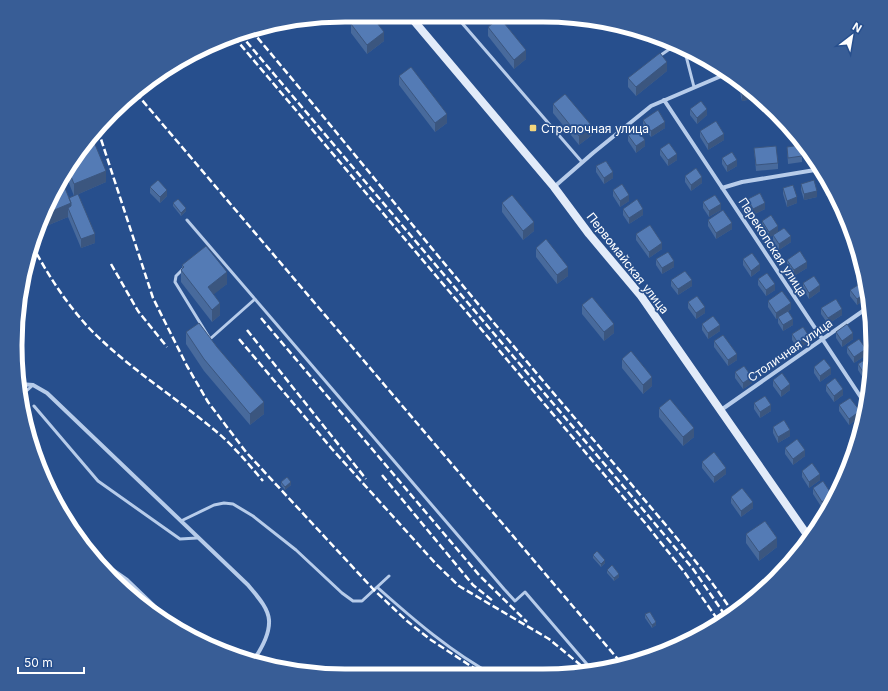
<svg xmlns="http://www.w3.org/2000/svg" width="888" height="691" font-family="Inter,sans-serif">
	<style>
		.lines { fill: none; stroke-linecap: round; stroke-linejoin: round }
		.service { stroke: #b7ccea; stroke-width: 3 }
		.minor { stroke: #b7ccea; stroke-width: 4 }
		.secondary { stroke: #e2ebf9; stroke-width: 8 }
		.rail { stroke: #fff; stroke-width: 2.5; stroke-dasharray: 7 3; stroke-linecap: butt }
		.wall { fill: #486a9c }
		.shaded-wall { fill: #3b567f }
		.building { fill: #547bb5; stroke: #3b567f }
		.poi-dot { fill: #f2d57d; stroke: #274f8d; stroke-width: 1.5 }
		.labels { text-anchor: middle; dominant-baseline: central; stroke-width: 3.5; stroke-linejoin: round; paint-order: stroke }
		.poi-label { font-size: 12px; fill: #fff; stroke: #274f8d; text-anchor: start }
		.street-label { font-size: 12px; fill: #fff; stroke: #274f8d }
		.rim { fill: none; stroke: #fff; stroke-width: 5 }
	</style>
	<rect width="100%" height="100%" fill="#274f8d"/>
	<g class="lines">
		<path class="service" d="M 455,15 L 582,162
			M 685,52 L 694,87
			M 658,57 L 674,46
			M 187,220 L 504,589 L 515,601 L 525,592 L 592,670
			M 183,269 L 176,276 L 175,282 L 210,339 L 255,299
			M 22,395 L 33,385
			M 34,406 L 98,481 L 180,539 L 197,538
			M 181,521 L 214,505 L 224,503 L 233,504 L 253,516 L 296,550 L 342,593 L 353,601 L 362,601 L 389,576
			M 377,587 C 414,620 451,652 495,676"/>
		<path class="minor" d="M 664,100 L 866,405
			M 554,187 L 593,153 L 651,106 L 726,74
			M 722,188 L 742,182 L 821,169
			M 20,384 L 33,385 L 47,393 L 248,585 C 256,595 268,607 269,620 C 270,634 260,651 253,661
			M 721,410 L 870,306
			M 90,554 L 127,580 L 178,629"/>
		<path class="secondary" d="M 409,15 L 554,187 L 589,234 L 641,296 L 810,539"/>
		<path class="rail" d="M 251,30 C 344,140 434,253 528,363 C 564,406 601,448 637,491 C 670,530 705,570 733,613
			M 240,34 L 651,519 L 693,569 L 727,618
			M 234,37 L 646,524 L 685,573 L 720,623
			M 136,93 L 622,664
			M 98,130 L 153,298 L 187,366 L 208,402 L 246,452 L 374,590 L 407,621 L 431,640 L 486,676
			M 32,245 C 48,275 66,303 89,328 C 126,366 172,395 212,428 C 231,443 247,462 263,481
			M 111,264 L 138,311 L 167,347
			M 261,318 L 479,575 L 527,622
			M 247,330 L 366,479
			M 239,339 L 332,449 L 436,564 L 459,586 L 549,639 L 583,667
			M 382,475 L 473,585 L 493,601"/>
	</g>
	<path class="wall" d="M 351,24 L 384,41 L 367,54 L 351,33 Z
		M 488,27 L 526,59 L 514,69 L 488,36 Z
		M 667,71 L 636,96 L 628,87 L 628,78 Z
		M 399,76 L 447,123 L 435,132 L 399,85 Z
		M 739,82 L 753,99 L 742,101 L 739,88 Z
		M 553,104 L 592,135 L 579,145 L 553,113 Z
		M 690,109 L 707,115 L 697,124 L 690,115 Z
		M 643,120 L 665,128 L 651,137 L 643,126 Z
		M 700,131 L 724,140 L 708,150 L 700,137 Z
		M 628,135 L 645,146 L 636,153 L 628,141 Z
		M 92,137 L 106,182 L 74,196 L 65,173 Z
		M 787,147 L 802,156 L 802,162 L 788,164 Z
		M 754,148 L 778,163 L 778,169 L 756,171 Z
		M 660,149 L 677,160 L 668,166 L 660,155 Z
		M 722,158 L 737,166 L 727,172 L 722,164 Z
		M 596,166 L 613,178 L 604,184 L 596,172 Z
		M 685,176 L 702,183 L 691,191 L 685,182 Z
		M 823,176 L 829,180 L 835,194 L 826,196 L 823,182 Z
		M 59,180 L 69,198 L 95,243 L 81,248 L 68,217 L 39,229 Z
		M 801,184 L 817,197 L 804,200 L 801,190 Z
		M 150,187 L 167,196 L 160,203 L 150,193 Z
		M 783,188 L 797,203 L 787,207 L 783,194 Z
		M 613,190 L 629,201 L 620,207 L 613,196 Z
		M 748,199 L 765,209 L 753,215 L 748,205 Z
		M 703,202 L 721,210 L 709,217 L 703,208 Z
		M 173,203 L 186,211 L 181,216 L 173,206 Z
		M 502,203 L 534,231 L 523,240 L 502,212 Z
		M 623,209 L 643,215 L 629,224 L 623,215 Z
		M 708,220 L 732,229 L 716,239 L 708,226 Z
		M 762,221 L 778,232 L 791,242 L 779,250 L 773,241 L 773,235 L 769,238 L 762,227 Z
		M 636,234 L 662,249 L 649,258 L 636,240 Z
		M 536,248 L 568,276 L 557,284 L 536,257 Z
		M 656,259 L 674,267 L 662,274 L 656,265 Z
		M 743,259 L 760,270 L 751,277 L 743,265 Z
		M 787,260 L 807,268 L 794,276 L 787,266 Z
		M 182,265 L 227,284 L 213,294 L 220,315 L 212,322 L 181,282 L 181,270 L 182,269 Z
		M 758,279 L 775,290 L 766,296 L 758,285 Z
		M 671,280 L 692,286 L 678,295 L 671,286 Z
		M 803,283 L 820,291 L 809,299 L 803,289 Z
		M 850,290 L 864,300 L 857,305 L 850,296 Z
		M 768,301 L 791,309 L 784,314 L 793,325 L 783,331 L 778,323 L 778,318 L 776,319 L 768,307 Z
		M 688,302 L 705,313 L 696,319 L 688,308 Z
		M 582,305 L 614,333 L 604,341 L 582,314 Z
		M 821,308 L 842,315 L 828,324 L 821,314 Z
		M 870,308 L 871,324 L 866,317 L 866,311 Z
		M 702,324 L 720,331 L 708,339 L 702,330 Z
		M 186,332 L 264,414 L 250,425 L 204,371 L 186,344 Z
		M 836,332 L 853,339 L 842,347 L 836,338 Z
		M 792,334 L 809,342 L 798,349 L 792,340 Z
		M 714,341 L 737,360 L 728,366 L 714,347 Z
		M 847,347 L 866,355 L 854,363 L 847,353 Z
		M 622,359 L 652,386 L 643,394 L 622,368 Z
		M 858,364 L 872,367 L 871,377 L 865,381 L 858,370 Z
		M 814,367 L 831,374 L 820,382 L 814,373 Z
		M 735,372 L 752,383 L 743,389 L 735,378 Z
		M 773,380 L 790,390 L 781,397 L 773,386 Z
		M 826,385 L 843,395 L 834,402 L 826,391 Z
		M 754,403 L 771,411 L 760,418 L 754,409 Z
		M 839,405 L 860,417 L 849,425 L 839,411 Z
		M 659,408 L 694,437 L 683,446 L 659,417 Z
		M 853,425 L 862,431 L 859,438 L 858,439 L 853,431 Z
		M 773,427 L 790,436 L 778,443 L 773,433 Z
		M 785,448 L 805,456 L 793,465 L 785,454 Z
		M 702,462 L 726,474 L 714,483 L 702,468 Z
		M 802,471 L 820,480 L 809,488 L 802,477 Z
		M 281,482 L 291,485 L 285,490 L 281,485 Z
		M 813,488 L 832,501 L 822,508 L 813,494 Z
		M 731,497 L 753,508 L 741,517 L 731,503 Z
		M 746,534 L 777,547 L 759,561 L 746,543 Z
		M 593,555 L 605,563 L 601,567 L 593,558 Z
		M 607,570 L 619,577 L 614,581 L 607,573 Z
		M 645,614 L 656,625 L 652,628 L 645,618 Z"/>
	<path class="shaded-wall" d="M 384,32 L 384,41 L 367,54 L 367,45 Z
		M 526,50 L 526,59 L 514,69 L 514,60 Z
		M 667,62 L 667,71 L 636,96 L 636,87 Z
		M 753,93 L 753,99 L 742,101 L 742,95 Z
		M 707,109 L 707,115 L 697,124 L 697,118 Z
		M 447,114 L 447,123 L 435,132 L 435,123 Z
		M 665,122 L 665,128 L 651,137 L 651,131 Z
		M 592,126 L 592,135 L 579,145 L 579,136 Z
		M 724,134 L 724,140 L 708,150 L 708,144 Z
		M 645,140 L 645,146 L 636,153 L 636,146 Z
		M 677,154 L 677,160 L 668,166 L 668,160 Z
		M 737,160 L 737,166 L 727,172 L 727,166 Z
		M 106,171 L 106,182 L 74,196 L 74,184 Z
		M 613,172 L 613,178 L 604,184 L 604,178 Z
		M 702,177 L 702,183 L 691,191 L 691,185 Z
		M 167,190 L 167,196 L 160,203 L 160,197 Z
		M 817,191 L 817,197 L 804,200 L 804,194 Z
		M 629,195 L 629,201 L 620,207 L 620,201 Z
		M 797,197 L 797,203 L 787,207 L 787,201 Z
		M 71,203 L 71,215 L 68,208 L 68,217 L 39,229 L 45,214 Z
		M 765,203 L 765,209 L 753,215 L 753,209 Z
		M 721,204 L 721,210 L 709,217 L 709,211 Z
		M 186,208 L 186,211 L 181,216 L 181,213 Z
		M 643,209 L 643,215 L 629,224 L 629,218 Z
		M 534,222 L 534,231 L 523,240 L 523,231 Z
		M 732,223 L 732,229 L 716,239 L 716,233 Z
		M 778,226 L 778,232 L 769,238 L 769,232 Z
		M 95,234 L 95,243 L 81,248 L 81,239 Z
		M 791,236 L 791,242 L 779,250 L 779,244 Z
		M 662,243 L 662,249 L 649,258 L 649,252 Z
		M 674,261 L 674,267 L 662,274 L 662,268 Z
		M 807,262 L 807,268 L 794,276 L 794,270 Z
		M 760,264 L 760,270 L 751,277 L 751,271 Z
		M 568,267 L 568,276 L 557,284 L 557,275 Z
		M 227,272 L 227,284 L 208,299 L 208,287 Z
		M 692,280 L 692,286 L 678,295 L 678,289 Z
		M 775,284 L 775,290 L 766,296 L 766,290 Z
		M 820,285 L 820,291 L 809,299 L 809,293 Z
		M 864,294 L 864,300 L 857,305 L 857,299 Z
		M 220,303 L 220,315 L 212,322 L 212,310 Z
		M 791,303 L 791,309 L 776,319 L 776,313 Z
		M 705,307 L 705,313 L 696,319 L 696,313 Z
		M 842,309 L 842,315 L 828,324 L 828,318 Z
		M 793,319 L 793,325 L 783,331 L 783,325 Z
		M 614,324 L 614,333 L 604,341 L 604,332 Z
		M 720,325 L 720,331 L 708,339 L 708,333 Z
		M 853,333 L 853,339 L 842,347 L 842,341 Z
		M 809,336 L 809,342 L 798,349 L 798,343 Z
		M 866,349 L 866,355 L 854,363 L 854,357 Z
		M 737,354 L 737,360 L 728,366 L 728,360 Z
		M 831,368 L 831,374 L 820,382 L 820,376 Z
		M 872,370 L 871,377 L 865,381 L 865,375 Z
		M 652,377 L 652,386 L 643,394 L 643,385 Z
		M 752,377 L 752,383 L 743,389 L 743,383 Z
		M 790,384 L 790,390 L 781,397 L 781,391 Z
		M 843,389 L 843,395 L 834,402 L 834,396 Z
		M 264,402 L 264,414 L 250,425 L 250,414 Z
		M 771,405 L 771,411 L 760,418 L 760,412 Z
		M 860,411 L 860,417 L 849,425 L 849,419 Z
		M 694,428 L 694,437 L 683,446 L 683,437 Z
		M 790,430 L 790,436 L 778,443 L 778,437 Z
		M 862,430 L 859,438 L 858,439 L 858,432 Z
		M 805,450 L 805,456 L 793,465 L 793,459 Z
		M 726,468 L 726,474 L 714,483 L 714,477 Z
		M 820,474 L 820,480 L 809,488 L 809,482 Z
		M 291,482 L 291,485 L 285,490 L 285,487 Z
		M 832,495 L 832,501 L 822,508 L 822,502 Z
		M 753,502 L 753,508 L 741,517 L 741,511 Z
		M 777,538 L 777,547 L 759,561 L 759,552 Z
		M 605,560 L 605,563 L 601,567 L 601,564 Z
		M 619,574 L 619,577 L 614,581 L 614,578 Z
		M 656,622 L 656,625 L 652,628 L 652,625 Z"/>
	<path class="building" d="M 362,15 L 371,15 L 384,32 L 367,45 L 351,24 Z
		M 500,18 L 526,50 L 514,60 L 488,27 Z
		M 660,53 L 667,62 L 636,87 L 628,78 Z
		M 411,67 L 447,114 L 435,123 L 399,76 Z
		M 739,82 L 741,82 L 744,83 L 753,92 L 753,93 L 742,95 Z
		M 565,94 L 592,126 L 579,136 L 553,104 Z
		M 701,101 L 707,109 L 697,118 L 690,109 Z
		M 658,110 L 665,122 L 651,131 L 643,120 Z
		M 716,121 L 724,134 L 708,144 L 700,131 Z
		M 637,129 L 645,140 L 636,146 L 628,135 Z
		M 92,137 L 106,171 L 74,184 L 68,169 Z
		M 669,143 L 677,154 L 668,160 L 660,149 Z
		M 801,145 L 802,156 L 788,158 L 787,147 Z
		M 776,146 L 778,163 L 756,165 L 754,148 Z
		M 732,152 L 737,160 L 727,166 L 722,158 Z
		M 606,161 L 613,172 L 604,178 L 596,166 Z
		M 696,168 L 702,177 L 691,185 L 685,176 Z
		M 823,176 L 826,176 L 829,180 L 832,189 L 826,190 Z
		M 61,178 L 71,203 L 45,214 L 59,180 Z
		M 158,180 L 167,190 L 160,197 L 150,187 Z
		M 814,180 L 817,191 L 804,194 L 801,184 Z
		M 622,184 L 629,195 L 620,201 L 613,190 Z
		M 793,185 L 797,197 L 787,201 L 783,188 Z
		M 760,193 L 765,203 L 753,209 L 748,199 Z
		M 78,194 L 95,234 L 81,239 L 68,208 L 71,206 L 71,203 L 69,198 Z
		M 512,195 L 534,222 L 523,231 L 502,203 Z
		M 715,195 L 721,204 L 709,211 L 703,202 Z
		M 178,199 L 186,208 L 181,213 L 173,203 Z
		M 637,199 L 643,209 L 629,218 L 623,209 Z
		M 723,210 L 732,223 L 716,233 L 708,220 Z
		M 771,215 L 778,226 L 769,232 L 762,221 Z
		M 650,225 L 662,243 L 649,252 L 636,234 Z
		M 784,228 L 791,236 L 779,244 L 773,235 Z
		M 546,239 L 568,267 L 557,275 L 536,248 Z
		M 206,246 L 227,272 L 208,287 L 220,303 L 212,310 L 181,270 L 184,267 L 182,265 Z
		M 800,251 L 807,262 L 794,270 L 787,260 Z
		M 668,252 L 674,261 L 662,268 L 656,259 Z
		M 752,253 L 760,264 L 751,271 L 743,259 Z
		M 685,271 L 692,280 L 678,289 L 671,280 Z
		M 767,273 L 775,284 L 766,290 L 758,279 Z
		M 814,276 L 820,285 L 809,293 L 803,283 Z
		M 858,285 L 864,294 L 857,299 L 850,290 Z
		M 782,291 L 791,303 L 776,313 L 768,301 Z
		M 697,296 L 705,307 L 696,313 L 688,302 Z
		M 592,297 L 614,324 L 604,332 L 582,305 Z
		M 836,299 L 842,309 L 828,318 L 821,308 Z
		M 870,308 L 871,318 L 866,311 Z
		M 788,311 L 793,319 L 783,325 L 778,317 Z
		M 713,316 L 720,325 L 708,333 L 702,324 Z
		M 199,323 L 217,347 L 264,402 L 250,414 L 204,359 L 186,332 Z
		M 847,324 L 853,333 L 842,341 L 836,332 Z
		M 803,327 L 809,336 L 798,343 L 792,334 Z
		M 723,335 L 737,354 L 728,360 L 714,341 Z
		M 859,339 L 866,349 L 854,357 L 847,347 Z
		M 631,351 L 652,377 L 643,385 L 622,359 Z
		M 872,355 L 872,370 L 865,375 L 858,364 Z
		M 824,359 L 831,368 L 820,376 L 814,367 Z
		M 744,366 L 752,377 L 743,383 L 735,372 Z
		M 782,373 L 790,384 L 781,391 L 773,380 Z
		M 835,378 L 843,389 L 834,396 L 826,385 Z
		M 765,396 L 771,405 L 760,412 L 754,403 Z
		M 850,398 L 860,411 L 849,419 L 839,405 Z
		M 670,399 L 694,428 L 683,437 L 659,408 Z
		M 862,418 L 864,419 L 862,430 L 858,432 L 853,425 Z
		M 784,420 L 790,430 L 778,437 L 773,427 Z
		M 797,439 L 805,450 L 793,459 L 785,448 Z
		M 714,452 L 726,468 L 714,477 L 702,462 Z
		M 812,463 L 820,474 L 809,482 L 802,471 Z
		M 287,477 L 291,482 L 285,487 L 281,482 Z
		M 823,481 L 832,495 L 822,502 L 813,488 Z
		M 742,488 L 753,502 L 741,511 L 731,497 Z
		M 765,521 L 777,538 L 759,552 L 746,534 Z
		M 597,551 L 605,560 L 601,564 L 593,555 Z
		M 612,565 L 619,574 L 614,578 L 607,570 Z
		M 650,612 L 656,622 L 652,625 L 645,614 Z"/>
	<rect class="poi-dot" x="529" y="124" width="8" height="8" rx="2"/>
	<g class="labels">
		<g class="poi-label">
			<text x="541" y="128">Стрелочная улица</text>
		</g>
		<g class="street-label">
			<text transform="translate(773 247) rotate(57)">Перекопская улица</text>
			<text transform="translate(628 263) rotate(52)">Первомайская улица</text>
			<text transform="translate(790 350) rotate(-35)">Столичная улица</text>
		</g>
	</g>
	<path d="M0 0H888V691H0ZM345 22H543A323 323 0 0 1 866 345V346A323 323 0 0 1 543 669H345A323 323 0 0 1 22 346V345A323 323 0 0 1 345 22Z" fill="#385d96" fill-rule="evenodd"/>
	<path class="rim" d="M345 22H543A323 323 0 0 1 866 345V346A323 323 0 0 1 543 669H345A323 323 0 0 1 22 346V345A323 323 0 0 1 345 22Z"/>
	<g transform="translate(852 36) rotate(31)" stroke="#274f8d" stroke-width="3" paint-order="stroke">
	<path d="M0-3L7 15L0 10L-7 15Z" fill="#ffffff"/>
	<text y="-6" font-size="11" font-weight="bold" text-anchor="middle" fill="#ffffff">N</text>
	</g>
	<path d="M18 667v6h66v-6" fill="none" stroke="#ffffff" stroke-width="2"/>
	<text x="24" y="667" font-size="12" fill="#ffffff" stroke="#274f8d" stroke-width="3" paint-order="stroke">50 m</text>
</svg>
